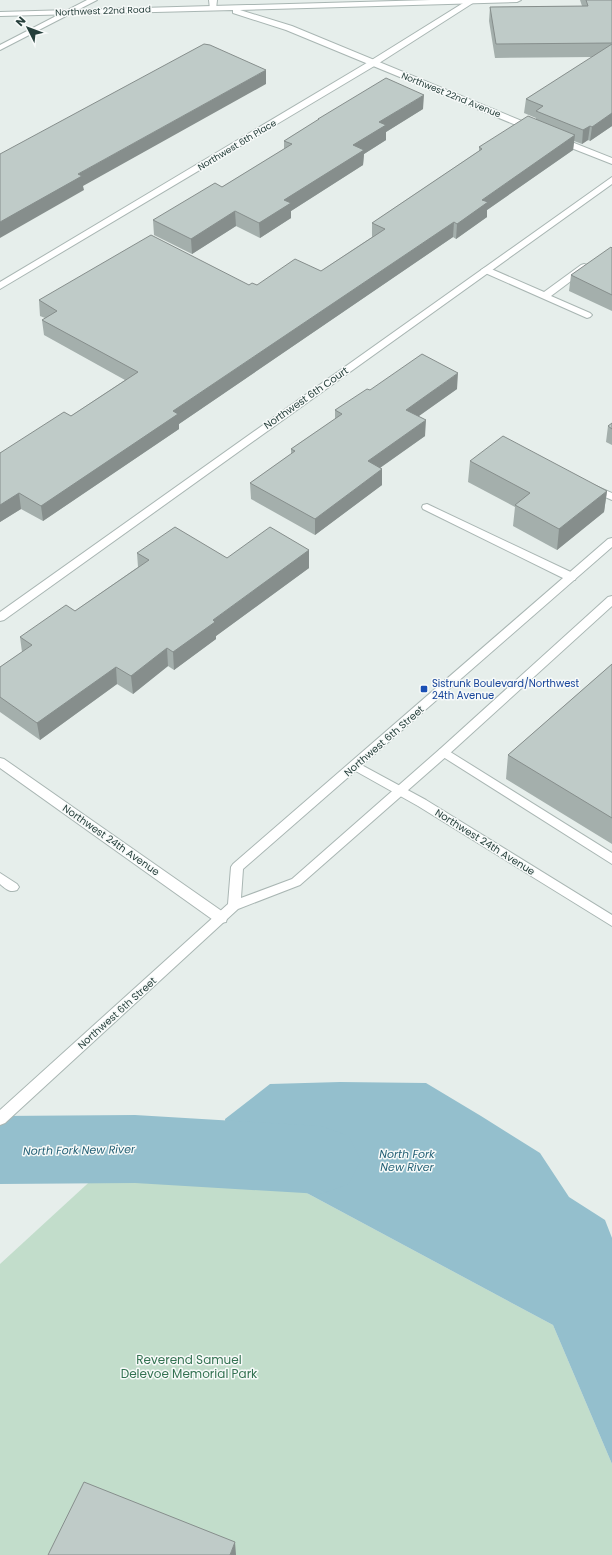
<svg xmlns="http://www.w3.org/2000/svg" width="612" height="1555" font-family="Poppins,sans-serif">
	<style>
		.green { fill: #c2ddcb }
		.water { fill: #94bfcd }
		.lines { fill: none; stroke-linecap: round; stroke-linejoin: round }
		.river { fill: #94bfcd; fill-rule: evenodd }
		.service-casing { stroke: #a9b6b3; stroke-width: 2 }
		.minor-casing { stroke: #a9b6b3; stroke-width: 2 }
		.tertiary-casing { stroke: #a9b6b3; stroke-width: 2 }
		.service { fill: #fff; fill-rule: evenodd }
		.minor { fill: #fff; fill-rule: evenodd }
		.tertiary { fill: #fff; fill-rule: evenodd }
		.wall { fill: #a4afac }
		.shaded-wall { fill: #868e8c }
		.building { fill: #bfcbc8; stroke: #868e8c }
		.transit-dot { fill: #1a4fb4; stroke: #f7faf9; stroke-width: 1.5 }
		.labels { text-anchor: middle; dominant-baseline: central; stroke-width: 3; stroke-linejoin: round; paint-order: stroke }
		.far-street-label { font-size: 9px; fill: #263f3b; stroke: #f7faf9 }
		.street-label { font-size: 10px; fill: #263f3b; stroke: #f7faf9 }
		.transit-label { font-size: 10px; fill: #164399; stroke: #f7faf9; text-anchor: start }
		.water-label { font-size: 11px; font-style: italic; fill: #256176; stroke: #f7faf9 }
		.near-park-label { font-size: 12px; fill: #347252; stroke: #f7faf9 }
	</style>
	<rect width="100%" height="100%" fill="#e6eeeb"/>
	<path class="green" d="M 110,1163 L 303,1191 L 553,1325 L 612,1464 L 612,1555 L 0,1555 L 0,1264 Z"/>
	<path class="water" d="M 340,1082 L 426,1083 L 481,1116 L 540,1153 L 569,1197 L 605,1220 L 612,1238 L 612,1464 L 553,1325 L 303,1191 L 230,1180 L 225,1119 L 270,1084 Z"/>
	<g class="lines">
		<path class="river" d="M 135,1115 L 321,1126 L 349,1136 L 361,1160 L 349,1184 L 321,1194 L 135,1183 L 0,1184 L 0,1116 Z"/>
		<g class="service-casing">
			<path id="service" d="M 209,0 L 217,0 L 216,9 L 210,9 Z
				M 584,264 L 587,265 L 589,267 L 587,269 L 551,296 L 590,313 L 592,315 L 590,317 L 587,318 L 483,272 L 481,270 L 486,267 L 489,268 L 544,292 L 581,265 Z
				M 591,484 L 612,493 L 612,500 L 587,489 L 586,487 Z
				M 427,504 L 575,574 L 576,577 L 575,580 L 567,580 L 423,509 L 422,507 L 423,505 Z
				M 444,748 L 612,853 L 612,864 L 440,755 L 438,752 L 440,749 Z
				M 0,873 L 17,884 L 19,887 L 17,890 C 10,893 6,889 0,884 Z"/>
		</g>
		<g class="minor-casing">
			<path id="minor" d="M 87,0 L 97,0 L 0,50 L 0,45 Z
				M 468,0 L 476,1 L 376,65 L 0,289 L 0,282 L 370,61 Z
				M 612,177 L 612,184 L 4,620 L 0,621 L 0,612 Z
				M 0,758 L 4,759 L 226,914 L 227,918 L 226,922 L 221,923 L 216,922 L 0,768 Z
				M 356,762 L 426,800 L 612,915 L 612,926 L 418,806 L 352,769 L 350,766 L 352,763 Z"/>
		</g>
		<g class="tertiary-casing">
			<path id="tertiary" d="M 431,0 L 521,0 L 517,2 L 240,10 L 292,26 L 534,126 L 535,128 L 534,130 L 528,130 L 286,30 L 233,13 L 233,10 L 0,16 L 0,12 Z
				M 559,137 L 612,158 L 612,164 L 556,142 L 555,140 L 556,138 Z
				M 612,538 L 612,547 L 243,869 L 241,898 L 292,879 L 440,749 L 608,597 L 612,596 L 612,606 L 448,755 L 300,885 L 238,909 L 5,1123 L 0,1125 L 0,1110 L 228,904 L 231,867 L 233,864 L 608,539 Z"/>
		</g>
		<use href="#service" class="service"/>
		<use href="#minor" class="minor"/>
		<use href="#tertiary" class="tertiary"/>
	</g>
	<path class="wall" d="M 580,0 L 612,0 L 612,126 L 590,141 L 588,140 L 582,144 L 574,141 L 573,150 L 487,210 L 487,217 L 456,239 L 453,237 L 179,424 L 179,429 L 43,521 L 21,509 L 0,522 L 0,453 L 71,416 L 125,380 L 44,335 L 42,320 L 45,318 L 40,316 L 39,300 L 249,285 L 257,285 L 321,271 L 372,237 L 372,223 L 479,151 L 479,147 L 536,119 L 536,118 L 524,113 L 526,99 L 593,57 L 495,58 L 489,21 L 490,7 L 582,6 Z
		M 423,109 L 386,132 L 386,140 L 364,154 L 363,165 L 291,211 L 291,218 L 260,238 L 236,226 L 192,254 L 154,235 L 153,220 L 222,187 L 284,149 L 284,141 L 318,120 L 318,119 Z
		M 612,248 L 612,311 L 569,291 L 571,275 Z
		M 457,389 L 419,416 L 425,436 L 380,468 L 382,469 L 382,485 L 315,535 L 251,499 L 250,483 L 291,454 L 291,449 L 335,419 L 335,410 L 370,390 Z
		M 612,423 L 612,445 L 606,442 L 608,426 Z
		M 470,461 L 607,491 L 604,512 L 557,550 L 513,526 L 515,507 L 468,482 Z
		M 309,550 L 309,568 L 216,636 L 216,639 L 174,670 L 168,666 L 133,694 L 117,684 L 40,740 L 0,712 L 0,667 L 22,652 L 20,637 L 75,611 L 138,567 L 137,553 L 227,558 Z
		M 612,664 L 612,844 L 506,779 L 508,755 Z"/>
	<path class="shaded-wall" d="M 266,70 L 266,84 L 83,186 L 84,190 L 0,238 L 0,222 L 78,174 Z
		M 424,95 L 423,109 L 386,132 L 386,140 L 364,154 L 363,165 L 291,211 L 291,218 L 260,238 L 259,223 L 284,200 L 353,145 L 379,122 Z
		M 612,113 L 612,126 L 590,141 L 592,127 Z
		M 590,126 L 588,140 L 582,144 L 583,130 Z
		M 575,135 L 573,150 L 487,210 L 487,217 L 456,239 L 457,224 L 482,200 Z
		M 235,211 L 236,226 L 192,254 L 191,239 Z
		M 454,222 L 453,237 L 179,424 L 179,429 L 43,521 L 41,506 L 173,411 Z
		M 458,373 L 457,389 L 406,425 L 406,410 Z
		M 426,420 L 425,436 L 367,477 L 368,461 Z
		M 382,469 L 382,485 L 315,535 L 315,519 Z
		M 607,491 L 604,512 L 557,550 L 559,529 Z
		M 19,493 L 21,509 L 0,522 L 0,505 Z
		M 309,550 L 309,568 L 216,636 L 216,639 L 174,670 L 173,652 L 213,620 Z
		M 167,648 L 168,666 L 133,694 L 131,676 Z
		M 116,667 L 117,684 L 40,740 L 37,723 Z
		M 235,1542 L 236,1555 L 230,1555 Z"/>
	<path class="building" d="M 586,0 L 612,0 L 612,43 L 496,44 L 490,7 L 588,6 Z
		M 204,44 L 210,45 L 266,70 L 78,174 L 82,176 L 0,222 L 0,154 Z
		M 612,44 L 612,113 L 592,127 L 590,126 L 583,130 L 536,111 L 543,106 L 526,99 Z
		M 386,78 L 424,95 L 379,122 L 386,125 L 353,145 L 364,150 L 284,200 L 291,203 L 259,223 L 235,211 L 191,239 L 153,220 L 215,183 L 222,187 L 292,144 L 284,141 L 319,119 L 318,119 Z
		M 528,116 L 575,135 L 482,200 L 488,202 L 457,224 L 454,222 L 173,411 L 178,414 L 41,506 L 19,493 L 0,505 L 0,453 L 64,412 L 71,416 L 138,372 L 42,320 L 57,311 L 39,300 L 151,235 L 249,285 L 252,283 L 257,285 L 295,259 L 321,271 L 385,229 L 372,223 L 482,149 L 479,147 Z
		M 611,247 L 612,248 L 612,295 L 571,275 Z
		M 422,354 L 458,373 L 406,410 L 426,420 L 368,461 L 382,469 L 315,519 L 250,483 L 295,451 L 291,449 L 342,414 L 335,410 L 367,389 L 370,390 Z
		M 612,423 L 612,429 L 608,426 Z
		M 503,436 L 607,491 L 559,529 L 515,505 L 530,493 L 470,461 Z
		M 175,527 L 227,558 L 270,527 L 309,550 L 213,620 L 215,622 L 173,652 L 167,648 L 131,676 L 116,667 L 37,723 L 0,697 L 0,667 L 32,645 L 20,637 L 66,605 L 75,611 L 149,560 L 137,553 Z
		M 612,664 L 612,818 L 508,755 Z
		M 84,1482 L 235,1542 L 230,1555 L 48,1555 Z"/>
	<rect class="transit-dot" x="420" y="685" width="8" height="8" rx="2"/>
	<g class="labels">
		<g class="far-street-label">
			<text transform="translate(103 11) rotate(-2)">Northwest 22nd Road</text>
			<text transform="translate(451 95) rotate(22)">Northwest 22nd Avenue</text>
			<text transform="translate(237 145) rotate(-31)">Northwest 6th Place</text>
		</g>
		<g class="street-label">
			<text transform="translate(306 398) rotate(-35)">Northwest 6th Court</text>
			<text transform="translate(384 741) rotate(-41)">Northwest 6th Street</text>
			<text transform="translate(111 840) rotate(35)">Northwest 24th Avenue</text>
			<text transform="translate(485 842) rotate(32)">Northwest 24th Avenue</text>
			<text transform="translate(117 1013) rotate(-42)">Northwest 6th Street</text>
		</g>
		<g class="transit-label">
			<text x="432" y="683">Sistrunk Boulevard/Northwest<tspan x="432" dy="12">24th Avenue</tspan></text>
		</g>
		<g class="water-label">
			<text transform="translate(79 1150) rotate(-1)">North Fork New River</text>
			<text x="407" y="1154">North Fork<tspan x="407" dy="13">New River</tspan></text>
		</g>
		<g class="near-park-label">
			<text x="189" y="1359">Reverend Samuel<tspan x="189" dy="14">Delevoe Memorial Park</tspan></text>
		</g>
	</g>
	<g transform="translate(28 28) rotate(312)" stroke="#f7faf9" stroke-width="3" paint-order="stroke">
	<path d="M0-3L7 15L0 10L-7 15Z" fill="#263f3b"/>
	<text y="-6" font-size="11" font-weight="bold" text-anchor="middle" fill="#263f3b">N</text>
	</g>
</svg>
